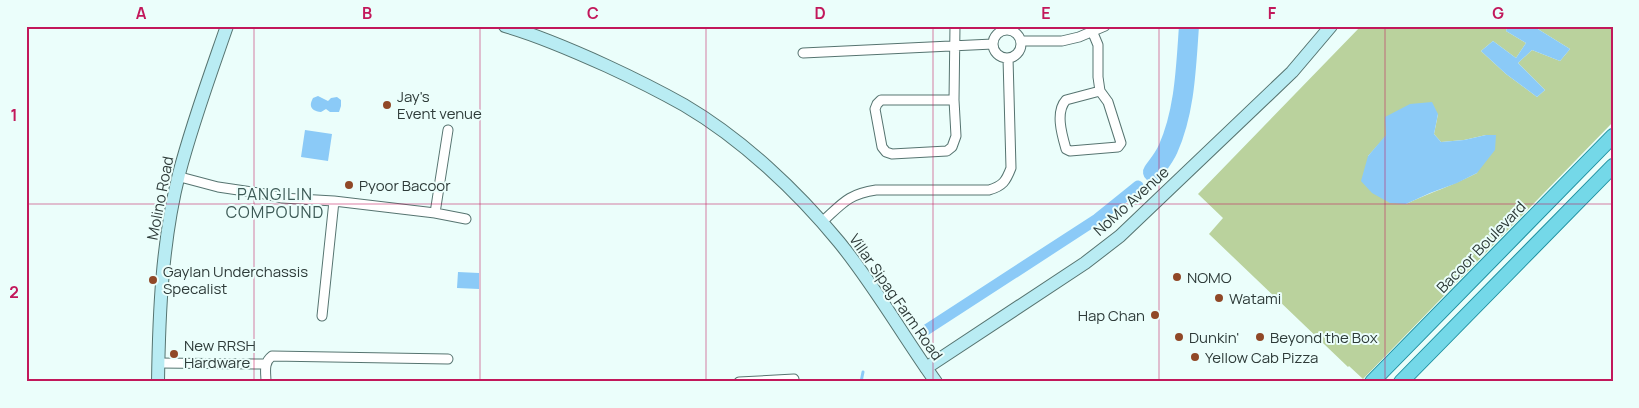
<svg xmlns="http://www.w3.org/2000/svg" width="1639" height="408" font-family="Manrope,sans-serif">
	<style>
		.green { fill: #bad29d; fill-rule: evenodd }
		.water { fill: #8bcaf7 }
		.lines { fill: none; stroke-linecap: round; stroke-linejoin: round }
		.stream { stroke: #8bcaf7; stroke-width: 3 }
		.canal { stroke: #8bcaf7; stroke-width: 11 }
		.river { stroke: #8bcaf7; stroke-width: 20 }
		.street-casing { stroke: #567470; stroke-width: 11 }
		.secondary-casing { stroke: #567470; stroke-width: 14 }
		.primary-casing { stroke: #1f90a0; stroke-width: 16 }
		.street { stroke: #fff; stroke-width: 9 }
		.secondary { stroke: #b9ecf3; stroke-width: 12 }
		.primary { stroke: #74d8e8; stroke-width: 14 }
		.grid { fill: none; stroke: #c2185b; stroke-width: 1; stroke-opacity: 0.55 }
		.poi-dot { fill: #904827; stroke: #ebfefb; stroke-width: 2 }
		.labels { text-anchor: middle; dominant-baseline: central; stroke-width: 4; stroke-linejoin: round; paint-order: stroke }
		.poi-label { font-size: 15px; fill: #2e3b39; stroke: #ebfefb; text-anchor: start }
		.street-label { font-size: 15px; fill: #2e3b39; stroke: #ebfefb }
		.neighbourhood-label { font-size: 16px; letter-spacing: 1px; fill: #3d5a56; stroke: #ebfefb }
		.neatline { fill: none; stroke: #c2185b; stroke-width: 2 }
		.grid-label { font-size: 16px; text-anchor: middle; font-weight: bold; fill: #c2185b }
	</style>
	<rect width="100%" height="100%" fill="#ebfefb"/>
	<path class="green" d="M 1361,26 L 1508,26 L 1506,31 L 1526,43 L 1516,58 L 1493,41 L 1481,51 L 1506,74 L 1537,97 L 1545,90 L 1518,63 L 1532,50 L 1560,61 L 1570,49 L 1533,26 L 1613,26 L 1613,122 L 1363,379 L 1349,366 L 1348,367 L 1209,234 L 1223,218 L 1198,194 ZM 1438,114 L 1434,134 L 1441,142 L 1464,140 L 1486,135 L 1477,173 C 1454,185 1429,193 1406,204 L 1368,156 L 1387,135 Z"/>
	<path class="water" d="M 1508,26 L 1533,26 L 1570,49 L 1560,61 L 1532,50 L 1518,63 L 1545,90 L 1537,97 L 1506,74 L 1481,51 L 1493,41 L 1516,58 L 1526,43 L 1506,31 Z
		M 318,96 L 328,101 L 331,98 L 337,97 L 341,100 L 341,106 L 339,112 L 330,112 L 326,109 L 321,112 C 312,111 308,107 313,98 Z
		M 1432,102 L 1438,114 L 1434,134 L 1441,142 L 1464,140 L 1486,135 L 1496,135 L 1495,150 L 1477,173 L 1457,183 L 1430,193 L 1406,204 L 1390,203 L 1372,193 L 1361,181 L 1368,156 L 1386,135 L 1385,117 L 1410,104 Z
		M 305,130 L 332,134 L 328,161 L 301,157 Z
		M 458,272 L 479,273 L 479,289 L 457,288 Z"/>
	<g class="lines">
		<path class="stream" d="M 861,382 L 863,372"/>
		<path class="canal" d="M 926,330 L 1097,219 L 1138,186"/>
		<path class="river" d="M 1153,172 C 1158,165 1164,158 1168,149 C 1185,111 1186,67 1189,26"/>
		<g class="street-casing">
			<path id="street" d="M 1090,26 L 1098,45 L 1098,77 L 1100,91 L 1108,102 L 1121,143 L 1118,147 L 1070,151 L 1066,149 C 1062,135 1055,112 1066,100 L 1100,91
				M993 44a14 14 0 1 1 28 0a14 14 0 1 1-28 0Z
				M 1022,41 L 1062,41 L 1079,37 L 1105,26
				M 803,53 L 993,44
				M 954,100 L 881,100 L 877,104 L 875,109 L 882,147 L 886,152 L 892,154 L 947,151 L 952,147 L 956,136 L 954,100 L 955,26
				M 179,175 L 184,178 L 218,187 L 265,194 L 282,198 L 334,201 L 435,213 L 466,219
				M 435,213 L 448,130
				M 822,222 C 842,204 848,194 876,190 L 989,190 C 1003,186 1006,181 1011,168 L 1008,58
				M 322,316 L 334,201
				M 158,363 L 265,364
				M 266,382 C 266,372 263,363 272,356 L 448,359
				M 739,382 L 794,379 L 794,382"/>
		</g>
		<g class="secondary-casing">
			<path id="secondary" d="M 505,26 C 540,36 574,51 607,66 C 633,78 659,91 684,105 C 742,139 797,191 839,242 C 875,286 903,336 936,382
				M 926,368 L 1085,263 L 1120,236 L 1292,72 L 1331,26
				M 158,382 C 159,313 162,241 179,174 C 192,124 210,75 227,26"/>
		</g>
		<g class="primary-casing">
			<path id="primary" d="M 1372,382 L 1613,136
				M 1401,382 L 1613,166"/>
		</g>
		<use href="#street" class="street"/>
		<use href="#secondary" class="secondary"/>
		<use href="#primary" class="primary"/>
	</g>
	<path class="grid" d="M 254,26 L 254,382M 480,26 L 480,382M 706,26 L 706,382M 933,26 L 933,382M 1159,26 L 1159,382M 1385,26 L 1385,382M 26,204 L 1613,204"/>
	<g class="poi-dot">
		<circle cx="387" cy="105" r="5"/>
		<circle cx="349" cy="185" r="5"/>
		<circle cx="1177" cy="277" r="5"/>
		<circle cx="153" cy="280" r="5"/>
		<circle cx="1219" cy="298" r="5"/>
		<circle cx="1155" cy="315" r="5"/>
		<circle cx="1179" cy="337" r="5"/>
		<circle cx="1260" cy="337" r="5"/>
		<circle cx="174" cy="354" r="5"/>
		<circle cx="1195" cy="357" r="5"/>
	</g>
	<g class="labels">
		<g class="poi-label">
			<text x="397" y="96">Jay's<tspan x="397" dy="17">Event venue</tspan></text>
			<text x="359" y="185">Pyoor Bacoor</text>
			<text x="163" y="271">Gaylan Underchassis<tspan x="163" dy="17">Specalist</tspan></text>
			<text x="1187" y="277">NOMO</text>
			<text x="1229" y="298">Watami</text>
			<text x="1145" y="315" text-anchor="end">Hap Chan</text>
			<text x="1189" y="337">Dunkin'</text>
			<text x="1270" y="337">Beyond the Box</text>
			<text x="184" y="345">New RRSH<tspan x="184" dy="17">Hardware</tspan></text>
			<text x="1205" y="357">Yellow Cab Pizza</text>
		</g>
		<g class="street-label">
			<text transform="translate(160 198) rotate(-79)">Molino Road</text>
			<text transform="translate(1131 201) rotate(-42)">NoMo Avenue</text>
			<text transform="translate(1481 247) rotate(-46)">Bacoor Boulevard</text>
			<text transform="translate(896 297) rotate(55)">Villar Sipag Farm Road</text>
		</g>
		<g class="neighbourhood-label">
			<text x="275" y="194">PANGILIN<tspan x="275" dy="18">COMPOUND</tspan></text>
		</g>
	</g>
	<rect width="1639" height="408" fill="none" stroke="#ebfefb" stroke-width="55"/>
	<rect x="28" y="28" width="1584" height="352" class="neatline"/>
	<g class="grid-label">
		<text x="141" y="19">A</text>
		<text x="367" y="19">B</text>
		<text x="593" y="19">C</text>
		<text x="820" y="19">D</text>
		<text x="1046" y="19">E</text>
		<text x="1272" y="19">F</text>
		<text x="1498" y="19">G</text>
		<text x="14" y="121">1</text>
		<text x="14" y="298">2</text>
	</g>
</svg>
